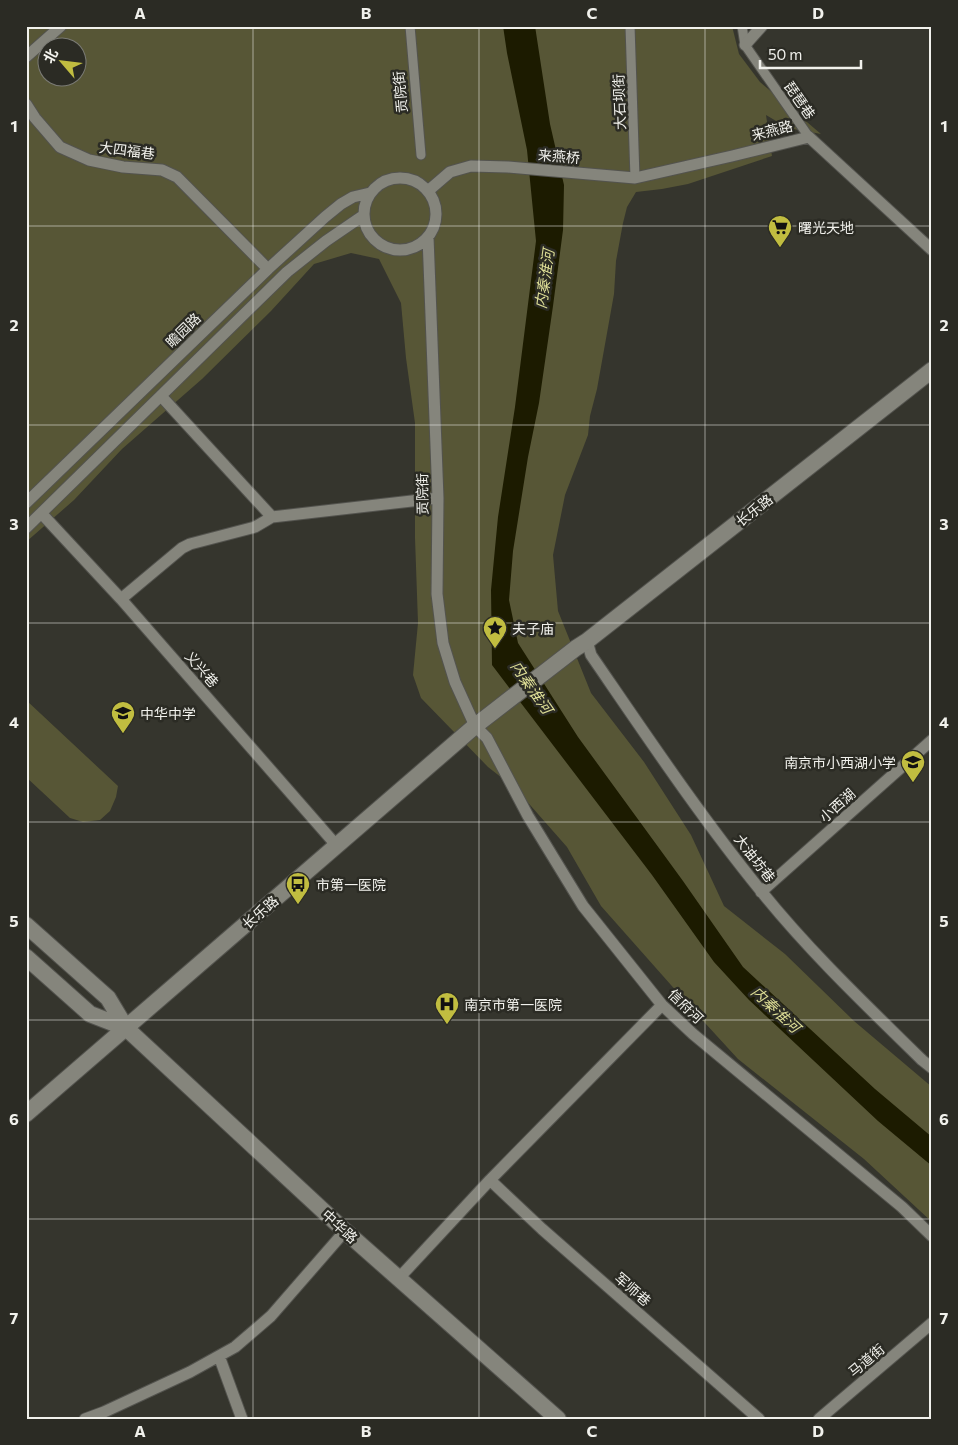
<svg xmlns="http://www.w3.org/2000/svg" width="958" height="1445" font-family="Commissioner,'Noto Sans SC',sans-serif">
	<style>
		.green { fill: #575636; fill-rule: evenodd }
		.water { fill: #1c1b00 }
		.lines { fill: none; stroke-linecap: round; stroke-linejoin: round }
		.pedestrian-casing { stroke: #53534e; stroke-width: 11 }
		.minor-casing { stroke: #53534e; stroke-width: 13 }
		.secondary-casing { stroke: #53534e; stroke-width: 18 }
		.pedestrian { stroke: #85857c; stroke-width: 9 }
		.minor { stroke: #85857c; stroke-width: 11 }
		.secondary { stroke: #85857c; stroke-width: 16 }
		.grid { fill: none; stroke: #f1f1ec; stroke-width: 1; stroke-opacity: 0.55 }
		.labels { text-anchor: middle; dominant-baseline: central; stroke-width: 5; stroke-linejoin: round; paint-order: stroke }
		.street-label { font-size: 14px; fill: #f1f1ec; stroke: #2b2b24 }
		.poi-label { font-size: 14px; fill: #f1f1ec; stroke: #2b2b24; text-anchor: start }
		.water-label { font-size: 15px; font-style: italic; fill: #dede96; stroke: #2b2b24 }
		.neatline { fill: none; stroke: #f1f1ec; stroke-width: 2 }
		.grid-label { font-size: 16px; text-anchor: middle; font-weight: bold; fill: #f1f1ec }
	</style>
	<rect width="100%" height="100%" fill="#35352d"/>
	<path class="green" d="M 26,26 L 732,26 L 739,54 L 760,82 L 821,134 L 788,128 L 766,115 L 772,156 L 688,184 L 662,189 L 636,192 L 627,207 L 623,223 L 616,261 L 614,294 L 597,389 L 590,416 L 588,435 L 565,495 L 553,555 L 558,611 L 591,693 L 644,762 L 691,835 L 724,906 L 785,954 L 854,1021 L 932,1087 L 932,1222 L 864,1159 L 738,1059 L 694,1011 L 601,906 L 567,847 L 516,789 L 488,767 L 421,698 L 413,675 L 418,623 L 415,538 L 415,423 L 406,358 L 401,303 L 379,259 L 351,253 L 314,264 L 271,311 L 202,379 L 122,449 L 74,500 L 26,542 ZM 48,48 L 78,48 L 78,78 L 48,78 Z
		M 26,700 L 118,786 L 116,797 L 110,811 L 100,820 L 83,822 L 70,818 L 26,777 Z"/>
	<path class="water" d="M 503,26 L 535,26 L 550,124 L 564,185 L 563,230 L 553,306 L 539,403 L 528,457 L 513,551 L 509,600 L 518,643 L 578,737 L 683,881 L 743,967 L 875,1089 L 932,1137 L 932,1166 L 878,1121 L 749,1000 L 714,962 L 652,875 L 492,665 L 491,590 L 498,517 L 515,407 L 536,241 L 527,150 L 507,53 Z"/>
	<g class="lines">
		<g class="pedestrian-casing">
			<path id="pedestrian" d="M 410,26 L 421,155
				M 630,26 L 635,178
				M 742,26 L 745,45 L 809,137"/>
		</g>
		<g class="minor-casing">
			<path id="minor" d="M 745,45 L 762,26
				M 26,57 L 61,26
				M 26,104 L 35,118 L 60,147 L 89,160 L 123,167 L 162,170 L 177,177 L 268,269
				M364 214a36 36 0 1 1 72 0a36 36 0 1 1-72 0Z
				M 428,191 L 450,172 L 471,166 L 508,167 L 635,178 L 732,156 L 809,137 L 932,250
				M 428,237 L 438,498 L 437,594 L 443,643 L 455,682 L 475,726 L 487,738 L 528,816 L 583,906 L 662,1005 L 693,1034 L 902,1207 L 932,1236
				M 161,396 L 272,517
				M 26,503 L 268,269 L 325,217 L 341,204 L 353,197 L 370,193
				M 42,514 L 121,599 L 337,846
				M 26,528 L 287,272 L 326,241 L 364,215
				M 121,599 L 182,548 L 190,544 L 255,527 L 272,517 L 438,498
				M 587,641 L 591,655 C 646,735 700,816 761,891 C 810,952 867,1006 922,1060 L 932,1068
				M 761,892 L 932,740
				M 490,1180 L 542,1229 L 759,1419
				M 399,1278 L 490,1180 L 662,1005
				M 219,1356 L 242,1419
				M 85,1419 L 104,1412 L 190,1372 L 235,1347 L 271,1316 L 345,1231
				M 819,1419 L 932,1323"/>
		</g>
		<g class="secondary-casing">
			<path id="secondary" d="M 26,925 L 108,998 L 126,1028 L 345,1231 L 558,1419
				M 26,957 L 90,1014 L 126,1028
				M 26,1114 L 475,726 L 576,648 L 587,641 L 932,370"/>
		</g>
		<use href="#pedestrian" class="pedestrian"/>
		<use href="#minor" class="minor"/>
		<use href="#secondary" class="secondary"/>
	</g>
	<path class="grid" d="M 253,26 L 253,1419M 479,26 L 479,1419M 705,26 L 705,1419M 26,226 L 932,226M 26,425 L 932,425M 26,623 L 932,623M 26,822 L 932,822M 26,1020 L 932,1020M 26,1219 L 932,1219"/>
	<defs>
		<g id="supermarket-pin" transform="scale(1.25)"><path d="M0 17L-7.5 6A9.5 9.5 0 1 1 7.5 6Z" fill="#c1bd40" stroke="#2b2b24"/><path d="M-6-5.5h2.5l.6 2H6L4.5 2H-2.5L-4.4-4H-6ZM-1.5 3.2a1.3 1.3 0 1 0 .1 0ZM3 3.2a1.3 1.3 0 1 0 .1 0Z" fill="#111"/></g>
		<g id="sight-pin" transform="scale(1.25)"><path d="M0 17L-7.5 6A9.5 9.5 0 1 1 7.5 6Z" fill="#c1bd40" stroke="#2b2b24"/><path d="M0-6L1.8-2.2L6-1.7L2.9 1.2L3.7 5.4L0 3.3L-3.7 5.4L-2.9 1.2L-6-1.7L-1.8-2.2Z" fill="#111"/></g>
		<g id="school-pin" transform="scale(1.25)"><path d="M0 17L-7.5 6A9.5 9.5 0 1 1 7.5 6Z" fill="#c1bd40" stroke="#2b2b24"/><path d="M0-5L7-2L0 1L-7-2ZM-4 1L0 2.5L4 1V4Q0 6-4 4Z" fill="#111"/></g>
		<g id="bus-pin" transform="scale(1.25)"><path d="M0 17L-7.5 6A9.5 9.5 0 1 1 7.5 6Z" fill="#c1bd40" stroke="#2b2b24"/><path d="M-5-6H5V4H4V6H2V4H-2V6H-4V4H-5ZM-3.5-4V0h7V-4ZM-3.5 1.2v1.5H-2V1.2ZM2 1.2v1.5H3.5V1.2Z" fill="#111"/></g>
		<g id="hospital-pin" transform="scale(1.25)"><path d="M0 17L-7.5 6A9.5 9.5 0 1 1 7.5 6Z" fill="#c1bd40" stroke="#2b2b24"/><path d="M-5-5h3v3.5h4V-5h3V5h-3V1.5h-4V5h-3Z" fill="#111"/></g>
	</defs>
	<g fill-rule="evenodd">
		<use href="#supermarket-pin" x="780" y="227"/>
		<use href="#sight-pin" x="495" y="628"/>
		<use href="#school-pin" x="123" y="713"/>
		<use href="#school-pin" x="913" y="762"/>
		<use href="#bus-pin" x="298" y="884"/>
		<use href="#hospital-pin" x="447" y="1004"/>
	</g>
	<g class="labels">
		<g class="street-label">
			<text transform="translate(400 92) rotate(-95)">贡院街</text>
			<text transform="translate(800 100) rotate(55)">琵琶巷</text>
			<text transform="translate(619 102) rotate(-92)">大石坝街</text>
			<text transform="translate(772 130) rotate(-14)">来燕路</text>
			<text transform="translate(127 150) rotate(7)">大四福巷</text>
			<text transform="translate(559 156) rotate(5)">来燕桥</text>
			<text transform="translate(183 330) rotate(-44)">瞻园路</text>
			<text transform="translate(422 494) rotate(-91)">贡院街</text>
			<text transform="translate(754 510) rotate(-38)">长乐路</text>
			<text transform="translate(202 669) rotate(49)">义兴巷</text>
			<text transform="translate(837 805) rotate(-42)">小西湖</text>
			<text transform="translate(755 858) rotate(52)">大油坊巷</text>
			<text transform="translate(260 912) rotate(-41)">长乐路</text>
			<text transform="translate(686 1006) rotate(44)">信府河</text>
			<text transform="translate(340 1226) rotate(42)">中华路</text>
			<text transform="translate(633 1289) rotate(41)">军师巷</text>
			<text transform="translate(866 1360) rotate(-40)">马道街</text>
		</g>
		<g class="poi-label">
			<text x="798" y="227">曙光天地</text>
			<text x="512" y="628">夫子庙</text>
			<text x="140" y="713">中华中学</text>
			<text x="896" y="762" text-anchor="end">南京市小西湖小学</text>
			<text x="316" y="884">市第一医院</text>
			<text x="464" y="1004">南京市第一医院</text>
		</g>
		<g class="water-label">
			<text transform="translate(544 279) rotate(-82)">内秦淮河</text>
			<text transform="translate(532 687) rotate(55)">内秦淮河</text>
			<text transform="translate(776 1009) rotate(43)">内秦淮河</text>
		</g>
	</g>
	<rect width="958" height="1445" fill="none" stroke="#2b2b24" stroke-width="55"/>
	<g transform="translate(62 62) rotate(298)"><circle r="24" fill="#2b2b24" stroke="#7a7a74"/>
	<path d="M0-4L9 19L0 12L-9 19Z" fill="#c1bd40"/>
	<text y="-8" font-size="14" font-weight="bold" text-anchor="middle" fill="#f1f1ec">北</text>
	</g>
	<path d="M760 60v8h101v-8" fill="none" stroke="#f1f1ec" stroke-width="2.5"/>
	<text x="768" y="60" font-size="15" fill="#f1f1ec" stroke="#2b2b24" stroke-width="4" paint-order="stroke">50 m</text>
	<rect x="28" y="28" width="902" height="1390" class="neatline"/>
	<g class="grid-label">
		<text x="140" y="19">A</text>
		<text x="366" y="19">B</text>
		<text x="592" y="19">C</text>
		<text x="818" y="19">D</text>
		<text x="14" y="132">1</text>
		<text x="944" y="132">1</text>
		<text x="14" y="331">2</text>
		<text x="944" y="331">2</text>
		<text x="14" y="530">3</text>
		<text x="944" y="530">3</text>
		<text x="14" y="728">4</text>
		<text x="944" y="728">4</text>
		<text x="14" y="927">5</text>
		<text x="944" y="927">5</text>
		<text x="14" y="1125">6</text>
		<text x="944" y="1125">6</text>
		<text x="14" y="1324">7</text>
		<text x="944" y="1324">7</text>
		<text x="140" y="1437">A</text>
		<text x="366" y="1437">B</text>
		<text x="592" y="1437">C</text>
		<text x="818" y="1437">D</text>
	</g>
</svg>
